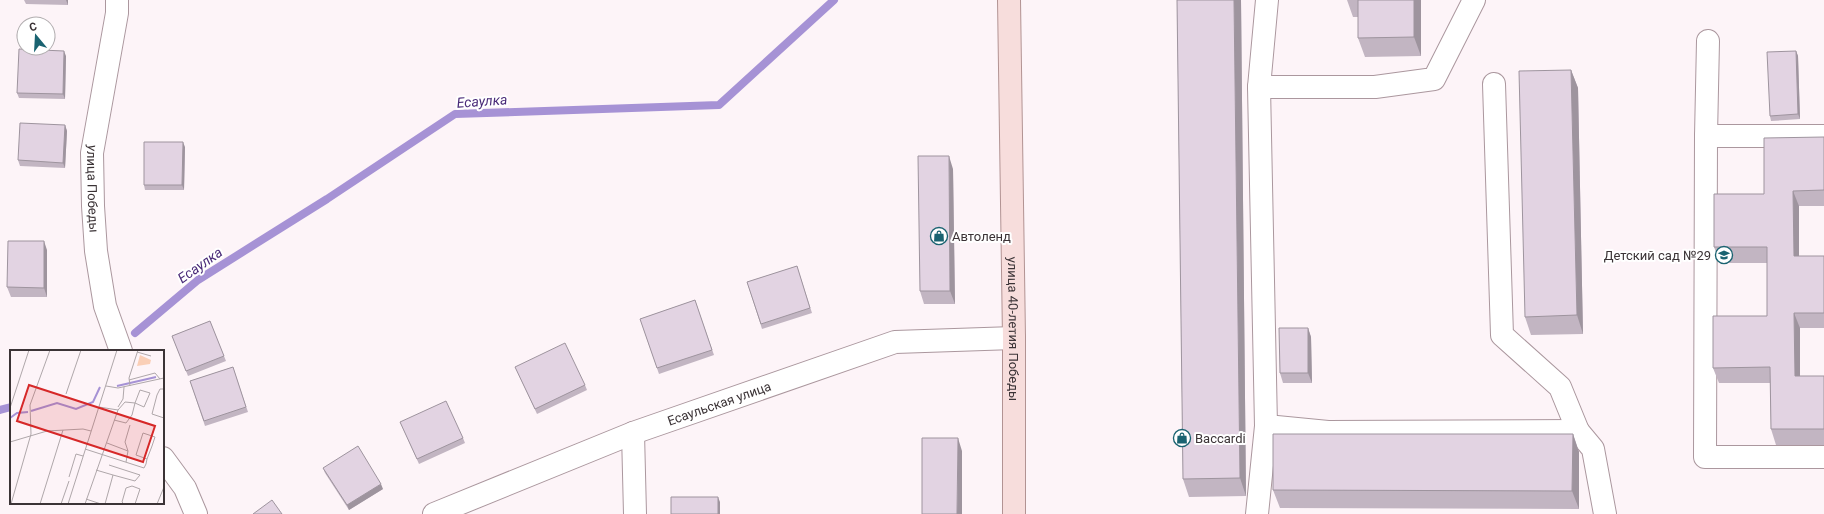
<svg xmlns="http://www.w3.org/2000/svg" width="1824" height="514" font-family="Roboto,sans-serif">
	<style>
		.lines { fill: none; stroke-linecap: round; stroke-linejoin: round }
		.stream { stroke: #a692d5; stroke-width: 8 }
		.minor-casing { stroke: #ab979e; stroke-width: 24 }
		.major-casing { stroke: #b29393; stroke-width: 24 }
		.minor { stroke: #fff; stroke-width: 22 }
		.major { stroke: #f7dddc; stroke-width: 22 }
		.wall { fill: #c2b5c2 }
		.shaded-wall { fill: #9e949e }
		.building { fill: #e2d3e2; stroke: #9e949e }
		.labels { text-anchor: middle; dominant-baseline: central; stroke-width: 4; stroke-linejoin: round; paint-order: stroke }
		.street-label { font-size: 13px; fill: #3b3336; stroke: #fff }
		.poi-label { font-size: 13px; fill: #3b3336; stroke: #fff; text-anchor: start }
		.water-label { font-size: 14px; font-style: italic; fill: #492a78; stroke: #fff }
		.inset-river { fill: none; stroke: #a692d5; stroke-width: 2 }
		.inset-road { fill: none; stroke: #afa7aa; stroke-width: 1 }
		.view { fill: #d62828; fill-opacity: 0.15; stroke: #d62828; stroke-width: 2 }
		.inset-edge { fill: none; stroke: #3b3336; stroke-width: 2 }
	</style>
	<rect width="100%" height="100%" fill="#fdf4f8"/>
	<g class="lines">
		<path class="stream" d="M 135,333 L 198,280 L 327,199 L 455,114 L 719,105 L 834,0
			M 0,410 L 11,407"/>
		<g class="minor-casing">
			<g id="minor">
				<path id="s1" d="M 117,0 L 117,13 L 92,153 L 93,206 L 96,251 L 105,306 L 121,351"/>
				<path d="M 1494,84 L 1502,335 L 1560,387 L 1578,431"/>
				<path d="M 1259,87 L 1375,87 L 1434,79 L 1474,0"/>
				<path d="M 1706,136 L 1708,41"/>
				<path d="M 1824,136 L 1706,136 L 1705,457 L 1824,457"/>
				<path d="M 1266,426 L 1328,432 L 1578,431 L 1593,449 L 1605,514"/>
				<path d="M 633,433 L 635,514"/>
				<path d="M 163,458 L 185,488 L 196,514"/>
				<path id="s2" d="M 434,514 L 633,433 L 895,342 L 1014,338"/>
				<path d="M 1257,514 L 1266,426 L 1259,87 L 1267,0"/>
			</g>
		</g>
		<g class="major-casing">
			<g id="major">
				<path id="s3" d="M 1009,0 L 1014,338 L 1014,514"/>
			</g>
		</g>
		<use href="#minor" class="minor"/>
		<use href="#major" class="major"/>
	</g>
	<path class="wall" d="M 24,0 L 68,0 L 68,5 L 26,4 Z
		M 1177,0 L 1241,0 L 1246,496 L 1189,497 L 1183,479 Z
		M 1347,0 L 1421,0 L 1421,56 L 1365,57 L 1358,38 L 1358,17 L 1353,17 Z
		M 1796,51 L 1798,56 L 1800,119 L 1771,121 L 1770,116 Z
		M 66,56 L 65,99 L 19,98 L 17,93 Z
		M 1571,70 L 1578,88 L 1583,334 L 1531,335 L 1525,317 Z
		M 65,125 L 67,131 L 65,168 L 20,166 L 18,160 Z
		M 1824,137 L 1824,206 L 1799,206 L 1799,256 L 1824,256 L 1824,328 L 1800,328 L 1800,376 L 1824,376 L 1824,445 L 1776,445 L 1771,429 L 1770,383 L 1719,383 L 1713,368 L 1767,316 L 1767,263 L 1720,263 L 1714,247 L 1764,194 Z
		M 185,147 L 184,190 L 145,190 L 144,185 Z
		M 953,169 L 955,304 L 924,304 L 920,291 Z
		M 47,250 L 47,297 L 11,297 L 7,287 Z
		M 797,266 L 812,313 L 762,329 L 747,282 Z
		M 695,300 L 714,355 L 659,374 L 640,319 Z
		M 210,321 L 226,361 L 188,376 L 172,336 Z
		M 1308,328 L 1311,337 L 1312,383 L 1283,383 L 1280,373 Z
		M 233,367 L 248,412 L 205,426 L 190,381 Z
		M 515,367 L 585,385 L 587,390 L 537,414 Z
		M 400,422 L 463,438 L 465,443 L 419,464 Z
		M 1573,434 L 1579,452 L 1579,509 L 1280,508 L 1273,490 Z
		M 323,468 L 383,489 L 349,510 L 325,473 Z"/>
	<path class="shaded-wall" d="M 66,0 L 68,0 L 68,5 Z
		M 1234,0 L 1241,0 L 1246,496 L 1240,478 Z
		M 1414,0 L 1421,0 L 1421,56 L 1414,37 Z
		M 64,51 L 66,56 L 65,99 L 63,94 Z
		M 1796,51 L 1798,56 L 1800,119 L 1798,114 Z
		M 1571,70 L 1578,88 L 1583,334 L 1577,315 Z
		M 65,125 L 67,131 L 65,168 L 63,163 Z
		M 183,142 L 185,147 L 184,190 L 182,185 Z
		M 949,156 L 953,169 L 955,304 L 950,291 Z
		M 1793,191 L 1799,206 L 1799,272 L 1794,256 Z
		M 44,241 L 47,250 L 47,297 L 44,288 Z
		M 1794,313 L 1800,328 L 1800,392 L 1795,376 Z
		M 1308,328 L 1311,337 L 1312,383 L 1308,373 Z
		M 1573,434 L 1579,452 L 1579,509 L 1572,491 Z
		M 958,438 L 962,451 L 962,514 L 957,514 Z
		M 381,484 L 383,489 L 349,510 L 347,505 Z
		M 718,497 L 720,502 L 720,514 L 718,514 Z"/>
	<path class="building" d="M 1177,0 L 1234,0 L 1240,478 L 1183,479 Z
		M 1358,0 L 1414,0 L 1414,37 L 1358,38 Z
		M 19,49 L 64,51 L 63,94 L 17,93 Z
		M 1796,51 L 1798,114 L 1770,116 L 1767,52 Z
		M 1571,70 L 1577,315 L 1525,317 L 1519,71 Z
		M 20,123 L 65,125 L 63,163 L 18,160 Z
		M 1824,137 L 1824,190 L 1793,191 L 1794,256 L 1824,256 L 1824,313 L 1794,313 L 1795,376 L 1824,376 L 1824,429 L 1771,429 L 1770,367 L 1713,368 L 1713,316 L 1767,316 L 1767,247 L 1714,247 L 1714,194 L 1764,194 L 1764,138 Z
		M 144,142 L 183,142 L 182,185 L 144,185 Z
		M 918,156 L 949,156 L 950,291 L 920,291 Z
		M 8,241 L 44,241 L 44,288 L 7,287 Z
		M 797,266 L 810,308 L 761,324 L 747,282 Z
		M 695,300 L 712,350 L 657,368 L 640,319 Z
		M 210,321 L 224,356 L 186,371 L 172,336 Z
		M 1279,328 L 1308,328 L 1308,373 L 1280,373 Z
		M 565,343 L 585,385 L 535,409 L 515,367 Z
		M 233,367 L 246,407 L 204,421 L 190,381 Z
		M 446,401 L 463,438 L 417,459 L 400,422 Z
		M 1273,434 L 1573,434 L 1572,491 L 1273,490 Z
		M 922,438 L 958,438 L 957,514 L 922,514 Z
		M 358,446 L 381,484 L 347,505 L 323,468 Z
		M 671,497 L 718,497 L 718,514 L 671,514 Z
		M 272,500 L 282,514 L 253,514 Z"/>
	<defs>
		<g id="shop-ring" transform="scale(0.9)"><circle r="9.5" fill="#fff" stroke="#1a6371" stroke-width="1.5"/><path d="M-5-2.5h2.3a2.7 3.5 0 0 1 5.4 0H5L5.5 6h-11ZM-1.5-2.5h3a1.5 2.3 0 0 0-3 0Z" fill="#1a6371"/></g>
		<g id="school-ring" transform="scale(0.9)"><circle r="9.5" fill="#fff" stroke="#1a6371" stroke-width="1.5"/><path d="M0-5L7-2L0 1L-7-2ZM-4 1L0 2.5L4 1V4Q0 6-4 4Z" fill="#1a6371"/></g>
	</defs>
	<g fill-rule="evenodd">
		<use href="#shop-ring" x="939" y="236"/>
		<use href="#school-ring" x="1724" y="255"/>
		<use href="#shop-ring" x="1182" y="438"/>
	</g>
	<g class="labels">
		<g class="street-label">
			<text stroke="none"><textPath href="#s1" startOffset="191">улица Победы</textPath></text>
			<text stroke="none"><textPath href="#s3" startOffset="329">улица 40-летия Победы</textPath></text>
			<text stroke="none"><textPath href="#s2" startOffset="306">Есаульская улица</textPath></text>
		</g>
		<g class="poi-label">
			<text x="952" y="236">Автоленд</text>
			<text x="1711" y="255" text-anchor="end">Детский сад №29</text>
			<text x="1195" y="438">Baccardi</text>
		</g>
		<g class="water-label">
			<text transform="translate(482 101) rotate(-4)">Есаулка</text>
			<text transform="translate(200 265) rotate(-35)">Есаулка</text>
		</g>
	</g>
	<g transform="translate(10 350)">
		<rect width="154" height="154" fill="#fdf4f8"/>
		<path d="M 130,5 L 141,10 L 140,14 L 127,16 Z" fill="#facfb7"/>
		<path class="inset-river" d="M 107,36 L 146,27M 21,61 L 47,53 L 66,59 L 83,52 L 90,37M 0,68 L 7,63 L 18,62"/>
		<path class="inset-road" d="M 127,2 L 141,6M 119,30 L 145,23 L 150,29M 96,36 L 108,38 L 154,28M 120,36 L 119,28 L 128,0M 154,39 L 150,39 L 147,45 L 142,64 L 154,68M 56,44 L 71,0M 89,57 L 108,60 L 115,52 L 125,53 L 130,40 L 140,43 L 134,57 L 125,53 L 122,65 L 116,73 L 104,70M 108,57 L 113,49 L 114,37M 0,58 L 19,0M 0,92 L 37,81 L 73,79 L 81,81M 97,93 L 118,101 L 116,112M 75,99 L 134,118 L 136,114 L 137,109 L 142,96 L 145,87 L 133,83 L 126,105 L 137,109M 118,101 L 115,92 L 120,75M 99,115 L 130,125 L 125,131 L 103,125M 86,120 L 103,125 L 95,154M 59,127 L 66,104 L 73,106M 76,149 L 91,154M 1,154 L 21,84 L 20,55 L 40,0M 30,154 L 53,80M 51,154 L 59,131M 58,154 L 107,0M 75,154 L 108,60M 114,154 L 112,152 L 116,138 L 122,136 L 130,139 L 125,154M 147,154 L 154,137"/>
		<path class="view" d="M 19,35 L 145,76 L 133,112 L 7,71 Z"/>
		<rect width="154" height="154" class="inset-edge"/>
	</g>
	<g transform="translate(36 36) rotate(342)"><circle r="19" fill="#ffffff" stroke="#b1adaf"/>
	<path d="M0-3L7 15L0 10L-7 15Z" fill="#1a6371"/>
	<text y="-6" font-size="11" font-weight="bold" text-anchor="middle" fill="#3b3336">С</text>
	</g>
</svg>
